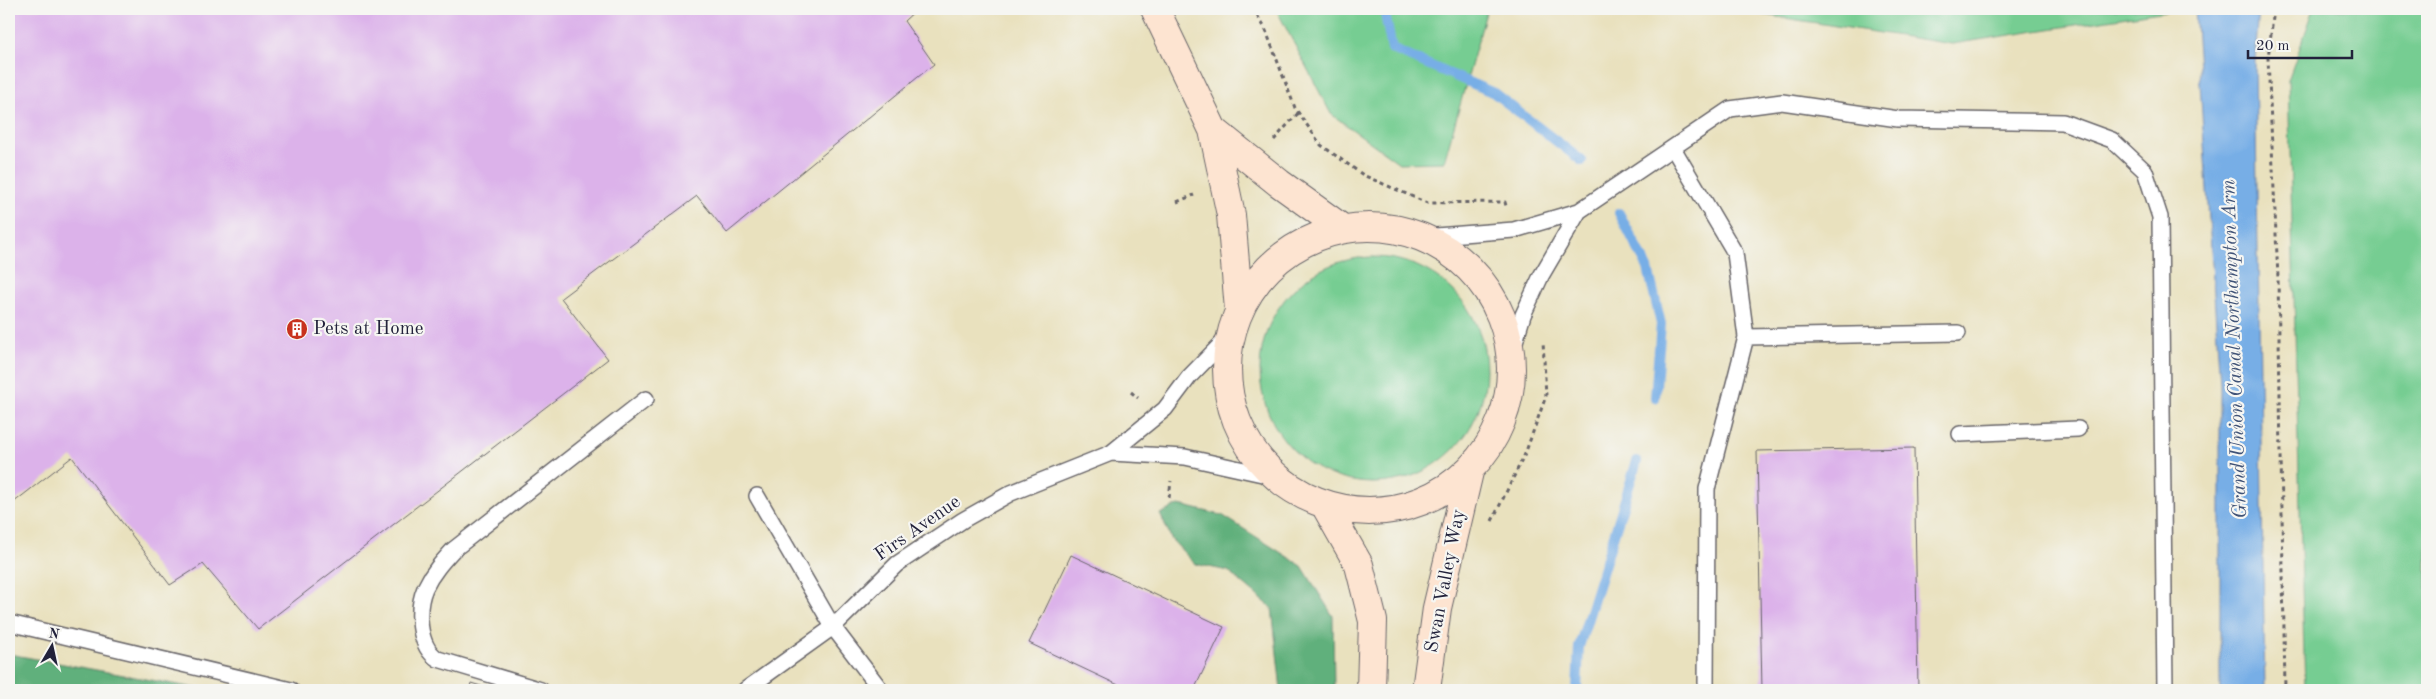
<svg xmlns="http://www.w3.org/2000/svg" width="2436" height="699" font-family="'Old Standard TT',serif">
	<style>
		.green { fill: #76cd92; stroke: #4c7866 }
		.forest { fill: #60b07c; stroke: #41695c }
		.water { fill: #77aee6; stroke: #4c6890 }
		.lines { fill: none; stroke-linecap: round; stroke-linejoin: round }
		.stream { stroke: #77aee6; stroke-width: 10 }
		.building { fill: #dcb2ea }
		.lane-casing { stroke: #686569; stroke-width: 18 }
		.secondary-casing { stroke: #686569; stroke-width: 30 }
		.path { stroke: #686569; stroke-width: 3; stroke-dasharray: 4 4; stroke-linecap: butt }
		.lane { stroke: #fff; stroke-width: 15 }
		.secondary { stroke: #fde4d1; stroke-width: 28 }
		.labels { text-anchor: middle; dominant-baseline: central; stroke-width: 4.5; stroke-linejoin: round; paint-order: stroke }
		.poi-label { font-size: 19px; fill: #22223b; stroke: #f6f6f2; text-anchor: start }
		.street-label { font-size: 19px; fill: #22223b; stroke: #f6f6f2 }
		.water-label { font-size: 20px; font-style: italic; fill: #405377; stroke: #f6f6f2 }
	</style>
	<rect width="100%" height="100%" fill="#f6f6f2"/>
	<filter id="ink" filterUnits="userSpaceOnUse"><feTurbulence type="fractalNoise" baseFrequency=".02" numOctaves="2"/><feDisplacementMap in="SourceGraphic" scale="10" xChannelSelector="R" yChannelSelector="G"/><feConvolveMatrix kernelMatrix="1 2 1 2 8 2 1 2 1" color-interpolation-filters="sRGB"/></filter>
	<filter id="wash" filterUnits="userSpaceOnUse"><feTurbulence type="fractalNoise" baseFrequency=".0096" numOctaves="4" result="noise"/><feDisplacementMap in="SourceGraphic" scale="20" xChannelSelector="R" yChannelSelector="G"/><feGaussianBlur stdDeviation="1.12" result="paint"/><feColorMatrix in="noise" values="0 0 0 0 0 0 0 0 0 0 0 0 0 0 0 0 0 1.4 0 .05"/><feComposite in="paint" operator="in"/></filter>
	<g filter="url(#wash)">
		<rect width="100%" height="100%" fill="#e9e1be"/>
		<path class="green" d="M 1276,9 L 1487,9 L 1444,162 L 1399,163 L 1331,114 Z
			M 1743,9 L 2179,9 L 1952,44 L 1752,13 Z
			M 2314,9 L 2427,9 L 2427,690 L 2305,690 L 2288,80 Z
			M1260 370a113 113 0 1 1 226 0a113 113 0 1 1-226 0Z"/>
		<path class="forest" d="M 1179,505 L 1222,515 L 1302,566 L 1333,616 L 1334,690 L 1281,690 L 1272,608 L 1228,571 L 1195,564 L 1172,540 L 1160,514 Z
			M 9,654 L 206,690 L 9,690 Z"/>
		<path class="water" d="M 2195,9 L 2259,9 L 2255,61 L 2265,690 L 2220,690 L 2220,384 Z"/>
		<g class="lines">
			<path class="stream" d="M 1384,9 L 1392,49 L 1494,93 L 1582,161
				M 1619,213 L 1648,268 L 1661,324 L 1655,398
				M 1577,690 L 1579,647 L 1637,461"/>
		</g>
		<g id="blocks">
			<path class="building" d="M 9,9 L 917,9 L 904,21 L 934,64 L 727,233 L 697,196 L 561,298 L 608,359 L 258,629 L 203,564 L 170,585 L 72,457 L 9,506 Z
				M 1914,448 L 1918,690 L 1762,690 L 1757,451 Z
				M 1071,555 L 1224,627 L 1194,690 L 1129,690 L 1029,643 Z
				M 471,683 L 494,690 L 469,690 Z"/>
		</g>
	</g>
	<g filter="url(#ink)">
		<use href="#blocks" fill-opacity="0" stroke="#686569" stroke-width="1"/>
		<g class="lines">
			<g class="lane-casing">
				<path id="lane" d="M 1673,148 L 1735,253 L 1746,337 L 1707,489 L 1706,690
					M 1423,237 L 1514,230 L 1579,211 L 1730,109 L 1782,102 L 1898,119 L 2063,122 L 2112,140 L 2145,171 L 2160,217 L 2165,690
					M 1746,337 L 1958,333
					M 1511,355 L 1523,315 L 1541,276 L 1579,211
					M 1960,434 L 2078,429
					M 1111,453 L 1185,457 L 1276,477
					M 757,496 L 833,627 L 881,690
					M 9,623 L 291,690
					M 541,690 L 438,659 C 418,647 416,609 425,588 C 432,573 442,562 453,550 L 646,399
					M 745,690 L 833,627 L 897,564 L 963,520 L 1011,493 L 1111,453 L 1165,409 L 1189,377 L 1231,334"/>
			</g>
			<g class="secondary-casing">
				<path id="secondary" d="M 1155,9 L 1213,130 L 1231,215 L 1239,310
					M 1213,130 L 1279,183 L 1343,229
					M1227 369a142 142 0 1 1 284 0a142 142 0 1 1-284 0Z
					M 1325,505 L 1359,565 L 1373,621 L 1371,690
					M 1426,690 L 1437,608 L 1469,472"/>
			</g>
			<path class="path" d="M 1253,9 L 1265,28 L 1295,108 L 1321,145 L 1363,175 L 1427,203 L 1505,202 L 1506,206
				M 2274,9 L 2268,58 L 2278,278 L 2285,690
				M 1274,140 L 1299,112
				M 1177,202 L 1194,195
				M 1131,392 L 1138,398
				M 1169,498 L 1171,481
				M 1492,521 L 1525,454 L 1546,396 L 1543,341"/>
			<use href="#lane" class="lane"/>
			<use href="#secondary" class="secondary"/>
		</g>
	</g>
	<defs>
		<g id="building-disc" transform="scale(1.125)"><circle r="9.5" fill="#c8321e" stroke="#f6f6f2"/><path d="M-4-6H4V6H1V3H-1V6H-4ZM-2.5-4.3h1.7v1.8h-1.7ZM.8-4.3h1.7v1.8H.8ZM-2.5-1h1.7V.8h-1.7ZM.8-1h1.7V.8H.8Z" fill="#fff"/></g>
	</defs>
	<g fill-rule="evenodd">
		<use href="#building-disc" x="297" y="329"/>
	</g>
	<g class="labels">
		<g class="poi-label">
			<text x="313" y="329">Pets at Home</text>
		</g>
		<g class="street-label">
			<text transform="translate(918 529) rotate(-35)">Firs Avenue</text>
			<text transform="translate(1446 581) rotate(-79)">Swan Valley Way</text>
		</g>
		<g class="water-label">
			<text transform="translate(2235 349) rotate(-92)">Grand Union Canal Northampton Arm</text>
		</g>
	</g>
	<rect width="2436" height="699" fill="none" stroke="#f6f6f2" stroke-width="30"/>
	<g transform="translate(52 646) rotate(9)" stroke="#f6f6f2" stroke-width="4" paint-order="stroke">
	<path d="M0-4L9 19L0 12L-9 19Z" fill="#22223b"/>
	<text y="-8" font-size="14" font-weight="bold" text-anchor="middle" fill="#22223b">N</text>
	</g>
	<path d="M2248 50v8h104v-8" fill="none" stroke="#22223b" stroke-width="2.5"/>
	<text x="2256" y="50" font-size="15" fill="#22223b" stroke="#f6f6f2" stroke-width="4" paint-order="stroke">20 m</text>
</svg>
